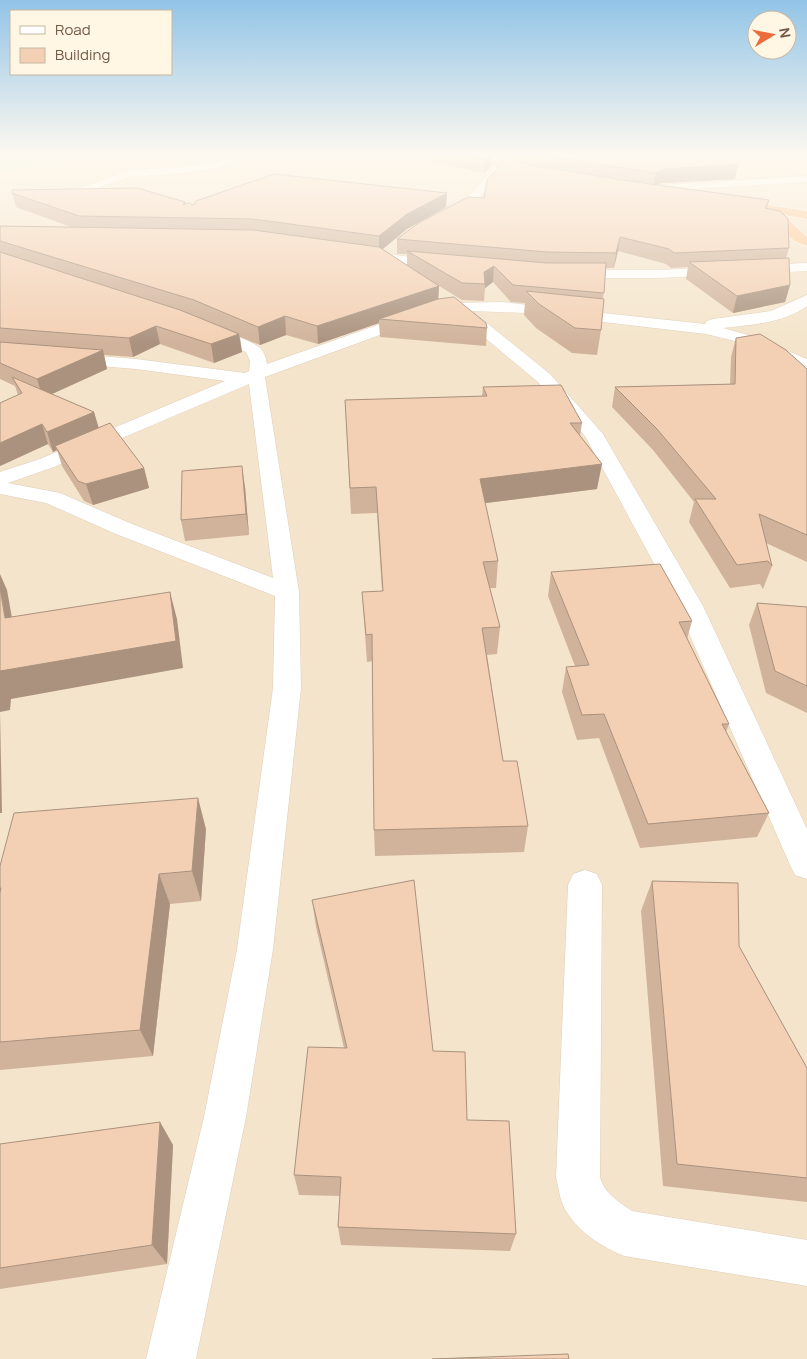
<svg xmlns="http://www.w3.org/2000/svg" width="807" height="1359" font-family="Manrope,sans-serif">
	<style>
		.residential { fill: #f4e4cb }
		.green { fill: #cceabc }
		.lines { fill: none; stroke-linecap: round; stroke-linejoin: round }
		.minor-casing { stroke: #e0ceb9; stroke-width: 1 }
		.trunk-casing { stroke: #fff; stroke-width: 1 }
		.minor { fill: #fff; fill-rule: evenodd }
		.trunk { fill: #fcc692; fill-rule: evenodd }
		.wall { fill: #d1b39b }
		.shaded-wall { fill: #aa927e }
		.building { fill: #f3d0b4; stroke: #aa927e }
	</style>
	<rect width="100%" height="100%" fill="#fdf2dd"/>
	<path class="residential" d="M 0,155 L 807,155 L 807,1359 L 0,1359 Z"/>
	<path class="green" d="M 0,155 L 112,155 L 112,157 L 0,170 Z"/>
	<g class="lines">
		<g class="minor-casing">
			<path id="minor" d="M 233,155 L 244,155 C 230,173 155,175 130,177 C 113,181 57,207 44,195 C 51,188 68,190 77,188 C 95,185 111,175 128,171 C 150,167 220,168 233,155 Z
				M 502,162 L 507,165 C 495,181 458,224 436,219 L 434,216 L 436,213 L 471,194 L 498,163 Z
				M 807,176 L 807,182 L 661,191 L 655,188 L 661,185 Z
				M 362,251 L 444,261 L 451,265 L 444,269 L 357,258 L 355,255 Z
				M 807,263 L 807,271 L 659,278 L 569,278 L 562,274 L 569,270 L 659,270 Z
				M 807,295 L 807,306 C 785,323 750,325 723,328 L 759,338 L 804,358 L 807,359 L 807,371 L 747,344 L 706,334 L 527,313 L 472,311 L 550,374 L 603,434 L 703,606 L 807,829 L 807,879 L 795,875 L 790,865 L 677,606 L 585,436 L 538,382 L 454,312 L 437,314 L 265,377 L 299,592 L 301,688 L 273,949 L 246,1117 L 196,1359 L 146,1359 L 204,1117 L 237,949 L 273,688 L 275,596 L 116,534 L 46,503 L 0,494 L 0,472 L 40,459 L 225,381 L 136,369 L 0,358 L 0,348 L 136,359 L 245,373 L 249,371 L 250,361 L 246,352 L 199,333 L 197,330 L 199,327 C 209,324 251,340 259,347 C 264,351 266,358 267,364 L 429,307 L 456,303 L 502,302 L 705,324 L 707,321 L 713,319 L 771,311 ZM 249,384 L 273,578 L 132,524 L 60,493 L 8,483 L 54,467 Z
				M 585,870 L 597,874 L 602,885 L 600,1177 C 604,1193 619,1202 632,1211 L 807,1240 L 807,1286 L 624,1256 C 603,1247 581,1234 568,1214 C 560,1204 559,1189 556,1177 L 568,885 L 573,874 Z"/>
		</g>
		<g class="trunk-casing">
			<path id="trunk" d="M 470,155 L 484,155 L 540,171 L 541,173 L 540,175 C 528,178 478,163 470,155 Z
				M 729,199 L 807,211 L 807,219 L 783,215 L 807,237 L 807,246 L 794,241 L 767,212 L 725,204 L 723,202 L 725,200 Z"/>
		</g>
		<use href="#minor" class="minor"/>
		<use href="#trunk" class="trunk"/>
	</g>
	<path class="wall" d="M 403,155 L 736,155 L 738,164 L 735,179 L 661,183 L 658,185 L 769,200 L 767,209 L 789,248 L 786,258 L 790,285 L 785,302 L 733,313 L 686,279 L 688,267 L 671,268 L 666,264 L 618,251 L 614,268 L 606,268 L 603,299 L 601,330 L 597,355 L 572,353 L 536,328 L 524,315 L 525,303 L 511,302 L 493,282 L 485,288 L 484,301 L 462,300 L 439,286 L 438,299 L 487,328 L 486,346 L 380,337 L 379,323 L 318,344 L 286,335 L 260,345 L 240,337 L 242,352 L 214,363 L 160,344 L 133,357 L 104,355 L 107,369 L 52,394 L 94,412 L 98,428 L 144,468 L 149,488 L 93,505 L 84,501 L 62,466 L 57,450 L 53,452 L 48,444 L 0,466 L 0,403 L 18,395 L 15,386 L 0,379 L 0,226 L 71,227 L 16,207 L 12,193 L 185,202 L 185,204 L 194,205 L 446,207 L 407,229 L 382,250 L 407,265 L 407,254 L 397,254 L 397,239 L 484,198 L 505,159 L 492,155 L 491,166 L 484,173 Z
		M 803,155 L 807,155 L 807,160 Z
		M 736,338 L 807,369 L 807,562 L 766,543 L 772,566 L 763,589 L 760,584 L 730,588 L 689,522 L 694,502 L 653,450 L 612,407 L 615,387 L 730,384 L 731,357 Z
		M 483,387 L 582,423 L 580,436 L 597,489 L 485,503 L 498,561 L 496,588 L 490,588 L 500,627 L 497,654 L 487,655 L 503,761 L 528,826 L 524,852 L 375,856 L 374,830 L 372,661 L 367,662 L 362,592 L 382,591 L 377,513 L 351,514 L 345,400 L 482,396 Z
		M 245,487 L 249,535 L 185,541 L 181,520 Z
		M 551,572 L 692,621 L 687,639 L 729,724 L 726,732 L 769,813 L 757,837 L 640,848 L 599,738 L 577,740 L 562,692 L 566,667 L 575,666 L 548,596 Z
		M 757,603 L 807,607 L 807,713 L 766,693 L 749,625 Z
		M 206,829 L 201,901 L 170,904 L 153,1056 L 0,1070 L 0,866 Z
		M 652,881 L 739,946 L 807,1068 L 807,1202 L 663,1186 L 641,911 Z
		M 312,900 L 433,1051 L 467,1120 L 516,1234 L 510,1251 L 341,1245 L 338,1227 L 340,1196 L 299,1195 L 294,1175 L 344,1048 L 316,927 Z
		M 160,1122 L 173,1145 L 167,1264 L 0,1289 L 0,1144 Z"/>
	<path class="shaded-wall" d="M 489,155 L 492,155 L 491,166 L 484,173 L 484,159 Z
		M 738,164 L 735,179 L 661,183 L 653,187 L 656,173 L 664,169 Z
		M 447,193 L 446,207 L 407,229 L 379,252 L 379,236 L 407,214 Z
		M 620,237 L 618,251 L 614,268 L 616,253 Z
		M 494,266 L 493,282 L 485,288 L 484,272 Z
		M 790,285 L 785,302 L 733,313 L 737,296 Z
		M 439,286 L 438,303 L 379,319 L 379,323 L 318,344 L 317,326 Z
		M 285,316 L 286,335 L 260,345 L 258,327 Z
		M 156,326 L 160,344 L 133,357 L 129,338 Z
		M 239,334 L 242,352 L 214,363 L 211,344 Z
		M 103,350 L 107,369 L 43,398 L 37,379 Z
		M 94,412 L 100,432 L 55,446 L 57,450 L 53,452 L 47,432 Z
		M 42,424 L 48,444 L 0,466 L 0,443 Z
		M 602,464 L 597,489 L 478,504 L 480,479 Z
		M 242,466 L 245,487 L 249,535 L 246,514 Z
		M 144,468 L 149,488 L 93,505 L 86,484 Z
		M 0,574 L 7,590 L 17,646 L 5,618 L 0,588 Z
		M 170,592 L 177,619 L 183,668 L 11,699 L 10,710 L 0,712 L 2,813 L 0,813 L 0,671 Z
		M 198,798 L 206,829 L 201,901 L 192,871 Z
		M 159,874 L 170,904 L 153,1056 L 140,1030 Z
		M 160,1122 L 173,1145 L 167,1264 L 152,1245 Z"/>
	<path class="building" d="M 465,155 L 489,155 L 484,159 Z
		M 542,155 L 736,155 L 738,164 L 664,169 L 656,173 Z
		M 506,158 L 535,166 L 629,181 L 769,200 L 765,208 L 780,211 L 788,219 L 789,248 L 674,253 L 669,249 L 620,237 L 616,253 L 547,252 L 397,239 L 420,222 L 468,197 L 484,198 L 487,180 Z
		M 274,174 L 447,193 L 407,214 L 379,236 L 253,219 L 79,216 L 12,193 L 12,190 L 137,188 L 185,202 L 183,205 L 188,203 L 194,205 L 196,201 Z
		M 0,226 L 253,230 L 379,247 L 439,286 L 317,326 L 285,316 L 258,327 L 194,300 L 0,241 Z
		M 407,251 L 547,263 L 606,263 L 604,293 L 513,285 L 494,266 L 484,272 L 485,284 L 462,283 Z
		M 0,252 L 180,310 L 239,334 L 211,344 L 156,326 L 129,338 L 0,328 Z
		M 789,258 L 790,285 L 737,296 L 689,262 Z
		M 526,291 L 604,299 L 601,330 L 575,328 L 539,304 Z
		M 454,297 L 486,323 L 487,328 L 379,319 L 438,299 Z
		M 760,334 L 786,350 L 807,369 L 807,535 L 759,514 L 772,566 L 768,561 L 737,565 L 695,499 L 716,499 L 657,429 L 615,387 L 735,384 L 736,338 Z
		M 0,342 L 103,350 L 37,379 L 0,363 Z
		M 12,377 L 94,412 L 47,432 L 42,424 L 0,443 L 0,403 L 22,393 Z
		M 561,385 L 582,423 L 570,423 L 602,464 L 480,479 L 498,561 L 483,562 L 500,627 L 482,628 L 503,761 L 517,761 L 528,826 L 374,830 L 372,634 L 366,635 L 362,592 L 383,591 L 376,487 L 350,488 L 345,400 L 487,396 L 483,387 Z
		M 110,423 L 144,468 L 86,484 L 78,481 L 55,446 Z
		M 242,466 L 246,514 L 181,520 L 182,471 Z
		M 660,564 L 692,621 L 679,622 L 729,724 L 722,724 L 769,813 L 648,824 L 604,714 L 582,715 L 566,667 L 589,665 L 551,572 Z
		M 0,588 L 5,618 L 170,592 L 176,641 L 0,671 Z
		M 757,603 L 807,607 L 807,686 L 775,671 Z
		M 198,798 L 192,871 L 159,874 L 140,1030 L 0,1042 L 0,893 L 1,888 L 0,888 L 0,866 L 14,813 Z
		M 414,880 L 433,1051 L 465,1052 L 467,1120 L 509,1121 L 516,1234 L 338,1227 L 341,1177 L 294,1175 L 308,1047 L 347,1048 L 312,900 Z
		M 652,881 L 738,883 L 739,946 L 807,1068 L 807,1178 L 677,1164 Z
		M 160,1122 L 152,1245 L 0,1268 L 0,1144 Z
		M 568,1354 L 569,1359 L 432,1359 Z"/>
	<linearGradient id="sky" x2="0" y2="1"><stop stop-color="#92c4e7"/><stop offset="0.45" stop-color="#fef9f0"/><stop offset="1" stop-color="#fef9f0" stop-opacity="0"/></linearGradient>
	<rect width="807" height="345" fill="url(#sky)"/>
	<rect x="10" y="10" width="162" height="65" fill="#fff6e4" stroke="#c7b7a4"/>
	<rect x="20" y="26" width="25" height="8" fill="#ffffff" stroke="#c7b7a4"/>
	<text x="55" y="35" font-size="15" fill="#735845">Road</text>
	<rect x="20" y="48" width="25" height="15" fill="#f3d0b4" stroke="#c7b7a4"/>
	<text x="55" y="60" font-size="15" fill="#735845">Building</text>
	<g transform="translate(772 35) rotate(80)"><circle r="24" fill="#fff6e4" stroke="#c7b7a4"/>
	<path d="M0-4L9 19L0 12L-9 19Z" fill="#ec6c3d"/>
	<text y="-8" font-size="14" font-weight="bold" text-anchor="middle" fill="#735845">N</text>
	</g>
</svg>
